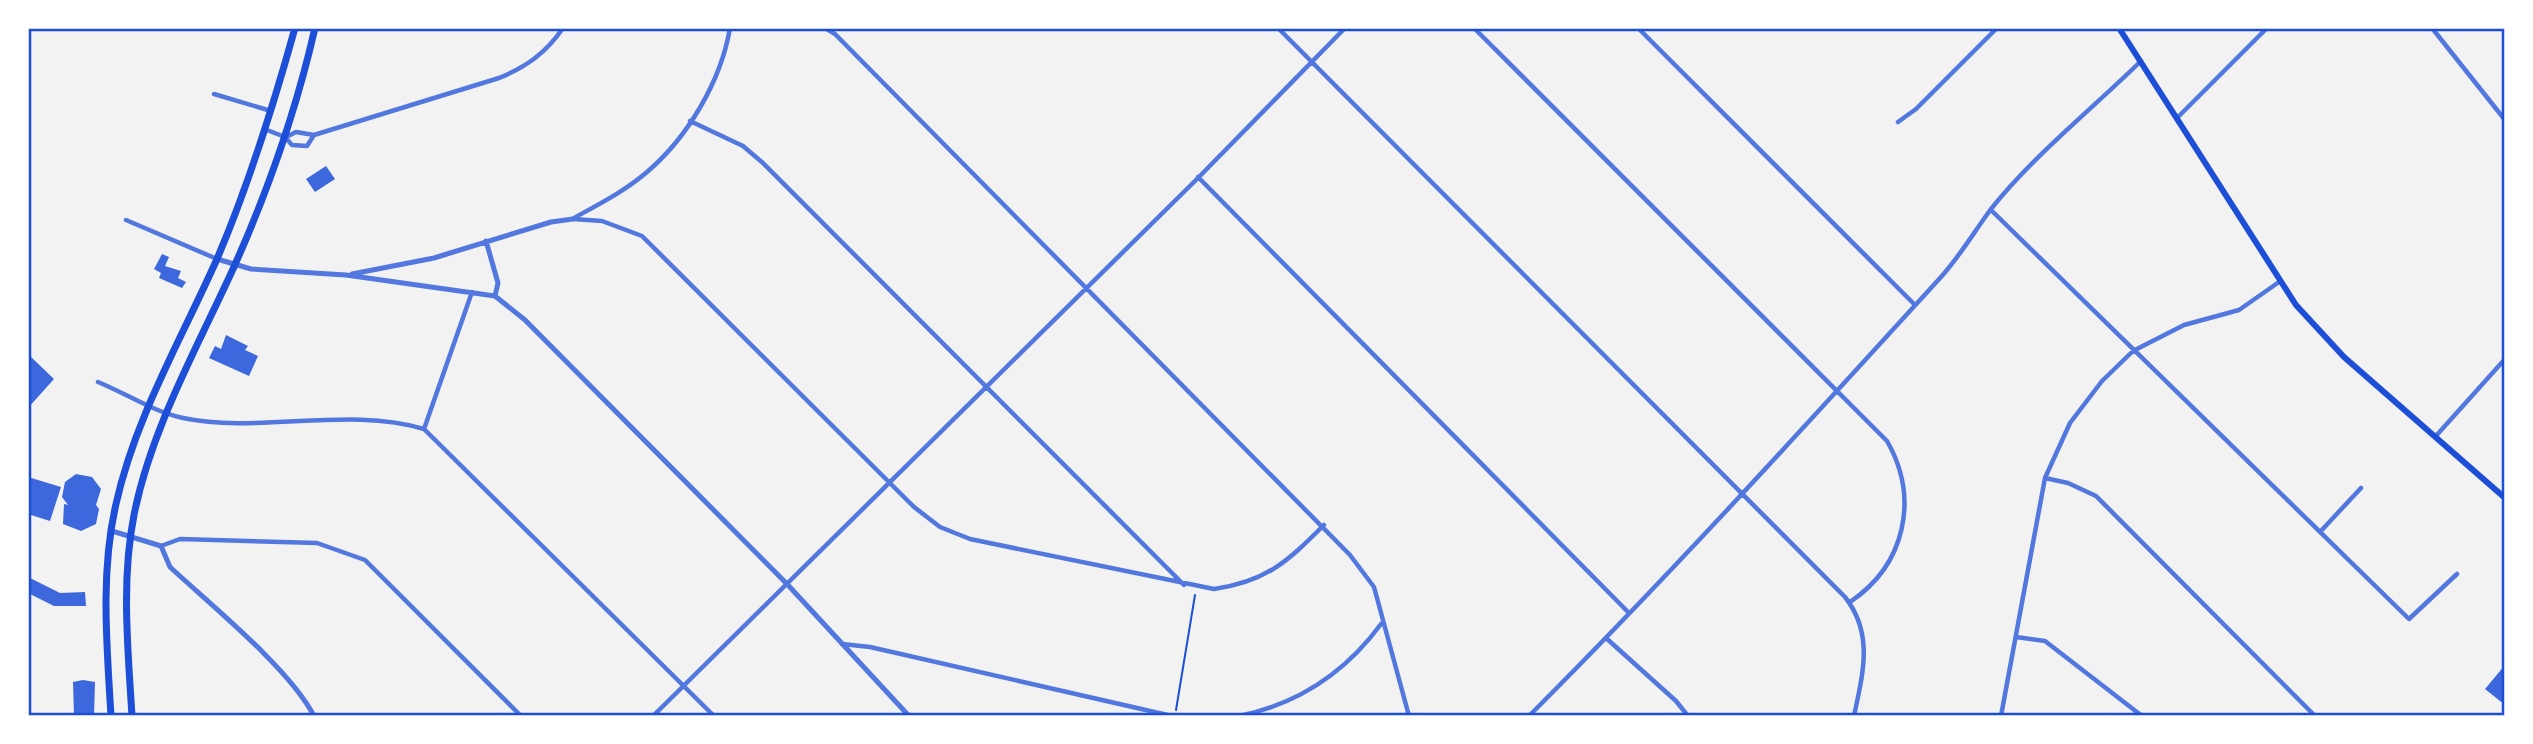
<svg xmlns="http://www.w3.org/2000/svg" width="2533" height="744" font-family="'Source Sans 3',sans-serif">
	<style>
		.building { fill: #3d67dc }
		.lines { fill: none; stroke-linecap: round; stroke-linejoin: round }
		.path { stroke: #1d4ed8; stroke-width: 2 }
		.minor { stroke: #5277de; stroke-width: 4.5 }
		.tertiary { stroke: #5277de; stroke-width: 5 }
		.secondary { stroke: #1d4ed8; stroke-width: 6 }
		.primary { stroke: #1d4ed8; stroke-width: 7 }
		.neatline { fill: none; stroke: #1d4ed8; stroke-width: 2.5 }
	</style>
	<rect width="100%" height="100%" fill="#f2f2f2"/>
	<path class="building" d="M 326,166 L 335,179 L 315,192 L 306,179 Z
		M 162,254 L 169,257 L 165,266 L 181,271 L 178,278 L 186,282 L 182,288 L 159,278 L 161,273 L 154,269 Z
		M 226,335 L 248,346 L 245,350 L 258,356 L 249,376 L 209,358 L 215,346 L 221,349 Z
		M 30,356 L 54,379 L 28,408 L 28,357 Z
		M 76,474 L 92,477 L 101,489 L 96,505 L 99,509 L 96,524 L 81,531 L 63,524 L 64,504 L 68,505 L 62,497 L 65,482 Z
		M 28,477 L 61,487 L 50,521 L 28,514 Z
		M 28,577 L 60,593 L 85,592 L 86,606 L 54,606 L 28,593 Z
		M 2505,665 L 2505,705 L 2485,689 Z
		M 83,680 L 95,682 L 94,716 L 74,716 L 73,682 Z"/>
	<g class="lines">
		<path class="path" d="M 1176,710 L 1195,595"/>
		<path class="minor" d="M 825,28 L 835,34 L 1350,555 L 1374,587 L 1409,716
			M 1278,28 L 1845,597 C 1874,634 1863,673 1854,716
			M 1474,28 L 1887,441 C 1920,499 1905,565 1850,602
			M 1638,28 L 1915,305
			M 2432,28 L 2505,120
			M 214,94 L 271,111
			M 2177,118 L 2267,28
			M 690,121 L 743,146 L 763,163 L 1184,585
			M 1898,122 L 1916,109 L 1997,28
			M 267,130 L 285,137 L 292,145 L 307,146 L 314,135
			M 286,137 L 296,132 L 314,135 L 499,78 C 526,67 546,53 563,28
			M 1198,177 L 1629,613
			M 1991,210 L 2409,619 L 2457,574
			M 574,218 C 599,204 625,191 647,172 C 688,137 721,81 730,28
			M 573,219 L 602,221 L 642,236 L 914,507 L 940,527 L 970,539 L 1214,589 C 1266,582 1288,561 1324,525
			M 126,220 L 217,259
			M 98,382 C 125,393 154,412 183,418 C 259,434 349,406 424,429 L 714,716
			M 424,429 L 472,292
			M 2435,437 L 2505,359
			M 2045,478 L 2068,483 L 2096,496 L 2315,716
			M 2320,532 L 2361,488
			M 161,546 L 180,539 L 317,543 L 365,560 L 521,716
			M 2016,637 L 2045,641 L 2142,716
			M 1606,638 L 1676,701 L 1688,716
			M 842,644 L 870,647 L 1172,716
			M 653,716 L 1196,180 L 1345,28
			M 1239,716 C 1298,704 1345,673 1381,624
			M 1529,716 C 1671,574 1806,425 1941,277 C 1960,256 1974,232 1991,209 C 2034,155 2092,109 2141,61
			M 2001,716 L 2045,478 L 2070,423 L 2102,381 L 2133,351 L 2184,325 L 2239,310 L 2279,282"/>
		<path class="tertiary" d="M 486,241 L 498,283 L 495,296
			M 217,259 L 251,269 L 346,275 L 495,296 L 525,320 L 787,584 L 909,716
			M 352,274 L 434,258 L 551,222 L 573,219
			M 112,531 L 161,546 L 170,567 C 211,605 290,669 314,716"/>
		<path class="secondary" d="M 2119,28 L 2296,305 L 2344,357 L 2505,498"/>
		<path class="primary" d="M 111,716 C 107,647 100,573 116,504 C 135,418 181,340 217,259 C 249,184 273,107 295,28
			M 132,716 C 128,650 121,580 134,515 C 151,429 197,348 233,269 C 268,191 296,111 315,28"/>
	</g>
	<rect width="2533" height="744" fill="none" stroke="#ffffff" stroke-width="60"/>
	<rect x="30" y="30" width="2473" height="684" class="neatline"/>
</svg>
